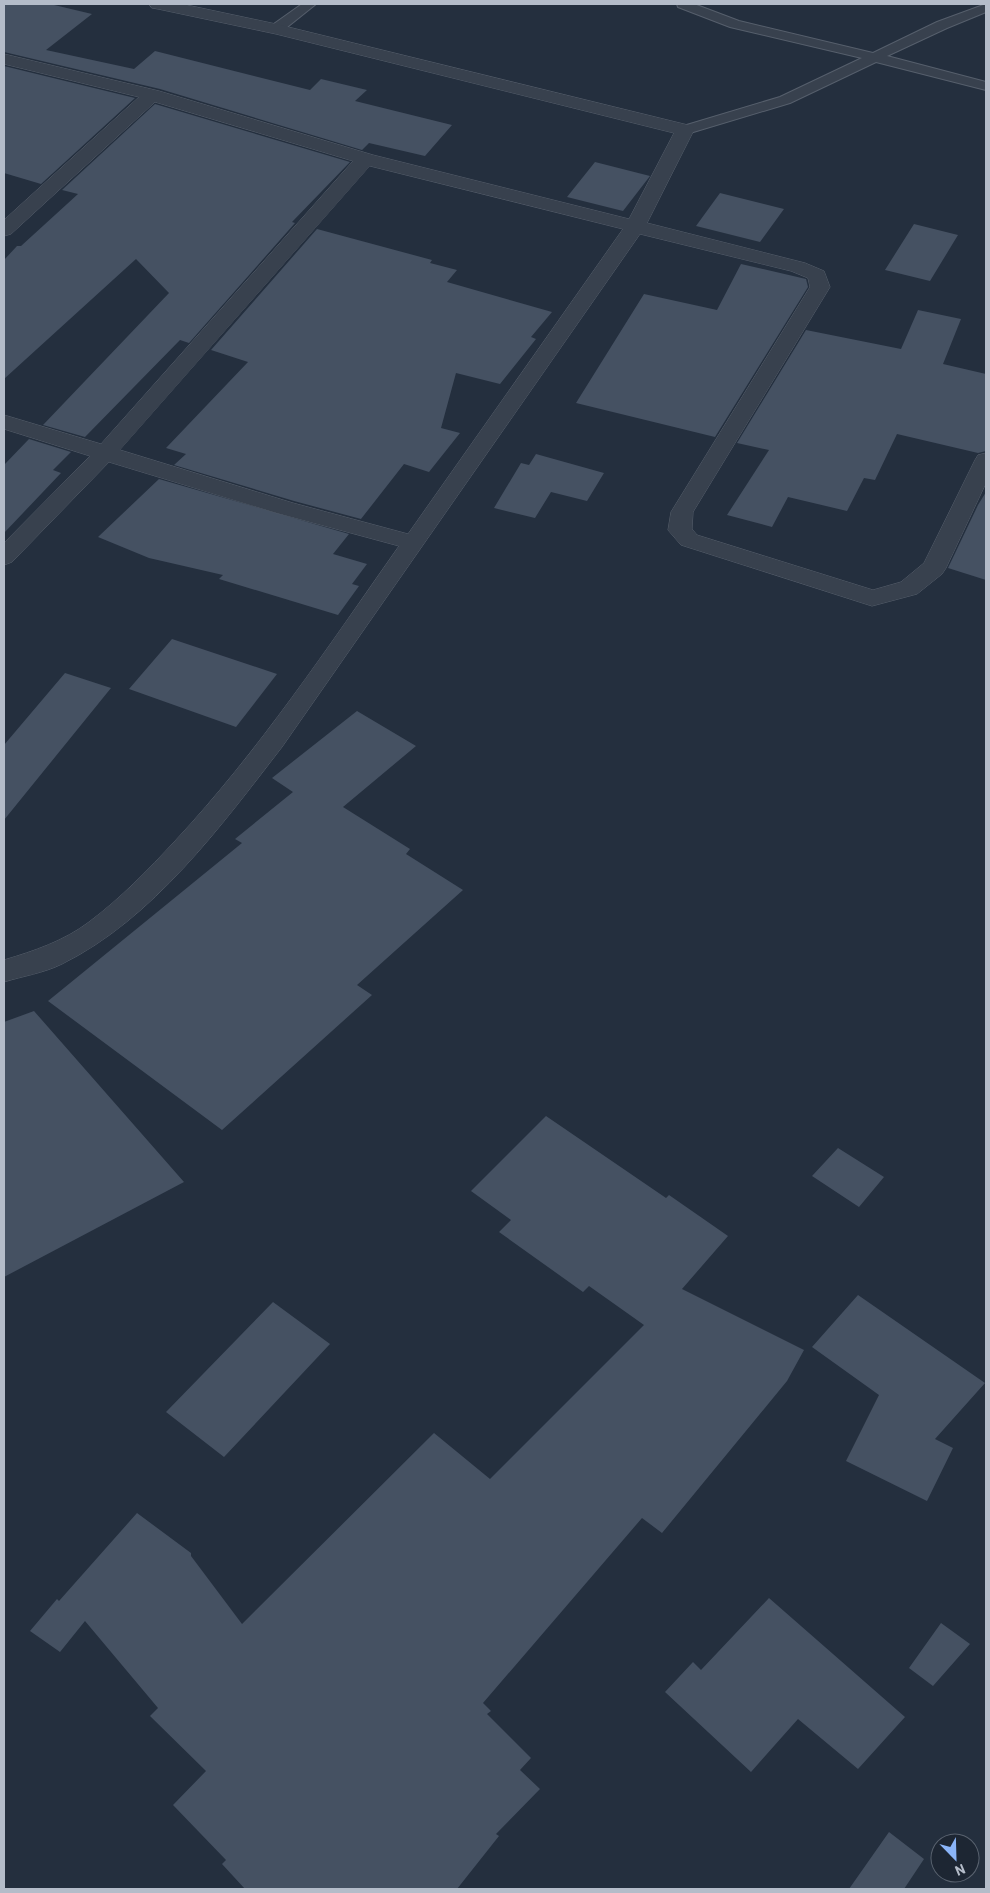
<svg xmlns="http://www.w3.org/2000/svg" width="990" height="1893" font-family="Barlow,sans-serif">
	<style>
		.building { fill: #455162 }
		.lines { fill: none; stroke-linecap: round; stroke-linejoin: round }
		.service-casing { stroke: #565f6c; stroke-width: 2 }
		.minor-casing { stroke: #565f6c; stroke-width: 1 }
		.service { fill: #38414e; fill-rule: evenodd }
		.minor { fill: #38414e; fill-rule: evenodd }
	</style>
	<rect width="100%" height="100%" fill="#242f3e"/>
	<path class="building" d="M 4,4 L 50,4 L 92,14 L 46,50 L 134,69 L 155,51 L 310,90 L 321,79 L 367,90 L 355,101 L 452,125 L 425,156 L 369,143 L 362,150 L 160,89 L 4,52 Z
		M 4,66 L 135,98 L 41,184 L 4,173 Z
		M 155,104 L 350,162 L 292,222 L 295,223 L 189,343 L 180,340 L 85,437 L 43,425 L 169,293 L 136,259 L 4,379 L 4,260 L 17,246 L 21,246 L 78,194 L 62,190 Z
		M 595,162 L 650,176 L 623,211 L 567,197 Z
		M 720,193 L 784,209 L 760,242 L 696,226 Z
		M 914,224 L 958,235 L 930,281 L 885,270 Z
		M 317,229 L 432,260 L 430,263 L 457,270 L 447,282 L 552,312 L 531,337 L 536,339 L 500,384 L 456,373 L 441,428 L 460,433 L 429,472 L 404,464 L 361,519 L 294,501 L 174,465 L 186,454 L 166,448 L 248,362 L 211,350 Z
		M 741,264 L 806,279 L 808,287 L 715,437 L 576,403 L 644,294 L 717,310 Z
		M 918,310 L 961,319 L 943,364 L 986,374 L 986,451 L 978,453 L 897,434 L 875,480 L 864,478 L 847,511 L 788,497 L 772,527 L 727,515 L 769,450 L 737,443 L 806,330 L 901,349 Z
		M 29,439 L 71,452 L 53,470 L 61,473 L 4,533 L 4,465 Z
		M 536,454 L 604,473 L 587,501 L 551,492 L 535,518 L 494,508 L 521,463 L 529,465 Z
		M 159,479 L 349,534 L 333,554 L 367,564 L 352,584 L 359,586 L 338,615 L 219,579 L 223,575 L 149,558 L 98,537 Z
		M 986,492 L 986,580 L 948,568 L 978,505 Z
		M 172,639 L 277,674 L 236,727 L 129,689 Z
		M 65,673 L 111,688 L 4,820 L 4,745 Z
		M 357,711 L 416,746 L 343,807 L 410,849 L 406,854 L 463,890 L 357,985 L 372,995 L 222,1130 L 48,1001 L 242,843 L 235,839 L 293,792 L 272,778 Z
		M 34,1011 L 184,1182 L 4,1277 L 4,1022 Z
		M 546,1116 L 666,1198 L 669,1195 L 728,1236 L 682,1289 L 804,1350 L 787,1381 L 662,1533 L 642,1518 L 483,1703 L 491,1711 L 487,1714 L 531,1758 L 520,1770 L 540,1789 L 496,1834 L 499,1836 L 457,1889 L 245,1889 L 222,1864 L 226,1860 L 173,1805 L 206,1771 L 150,1716 L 158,1708 L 85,1621 L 60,1652 L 30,1631 L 57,1599 L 59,1601 L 137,1513 L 191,1553 L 191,1556 L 242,1624 L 434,1433 L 490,1479 L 644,1325 L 589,1286 L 583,1292 L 499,1232 L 511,1220 L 471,1191 Z
		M 838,1148 L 884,1177 L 859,1207 L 812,1176 Z
		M 858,1295 L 985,1383 L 935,1439 L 953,1448 L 927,1501 L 846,1461 L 879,1395 L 812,1347 Z
		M 273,1302 L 330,1344 L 224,1457 L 166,1412 Z
		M 769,1598 L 905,1717 L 858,1769 L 798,1719 L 751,1772 L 665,1692 L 693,1662 L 701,1670 Z
		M 941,1623 L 970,1644 L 933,1686 L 909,1668 Z
		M 889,1832 L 924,1859 L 904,1889 L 849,1889 Z"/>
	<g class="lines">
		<g class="service-casing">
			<path id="service" d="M 302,4 L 316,4 L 281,32 L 271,32 L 269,29 L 271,26 Z
				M 677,4 L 694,4 L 739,21 L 873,53 L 937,22 L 986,4 L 986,12 L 947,28 L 887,56 L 986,82 L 986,90 L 876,62 L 790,103 L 690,133 L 680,133 L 678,130 L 680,127 L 780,97 L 862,58 L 730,27 L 678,7 Z"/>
		</g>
		<g class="minor-casing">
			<path id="minor" d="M 149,4 L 182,4 L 276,24 L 692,126 L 694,130 L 647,223 L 805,263 L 824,271 L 830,287 L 693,512 L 692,529 L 697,535 L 873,590 L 901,582 L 924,563 L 975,460 L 978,455 L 986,453 L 986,483 L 946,568 L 942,574 L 917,594 L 872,606 L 681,545 L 668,530 L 671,512 L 810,287 L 808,278 L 791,271 L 640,234 L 282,747 C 221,826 153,919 62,964 C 44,973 23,976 4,982 L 4,960 C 34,951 64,941 89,922 C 121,898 148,870 175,841 C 259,751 328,647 399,546 L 277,513 L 109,462 L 12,562 L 4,565 L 4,543 L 90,456 L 4,429 L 4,415 L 101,444 L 353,161 L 155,102 L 11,234 L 4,236 L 4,220 L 139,97 L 4,64 L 4,54 L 159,91 L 373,155 L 629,219 L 674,133 L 276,34 L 158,9 L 152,8 ZM 370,166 L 623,229 L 408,534 L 293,503 L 120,450 Z"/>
		</g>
		<use href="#service" class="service"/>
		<use href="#minor" class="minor"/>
	</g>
	<rect width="990" height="1893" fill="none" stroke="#b4bcc9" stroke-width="10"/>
	<g transform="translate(955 1858) rotate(157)"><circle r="24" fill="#1d2633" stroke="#59626f"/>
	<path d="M0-4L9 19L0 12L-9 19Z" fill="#8ab4f8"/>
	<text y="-8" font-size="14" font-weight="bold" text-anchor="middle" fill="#b4bcc9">N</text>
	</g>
</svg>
